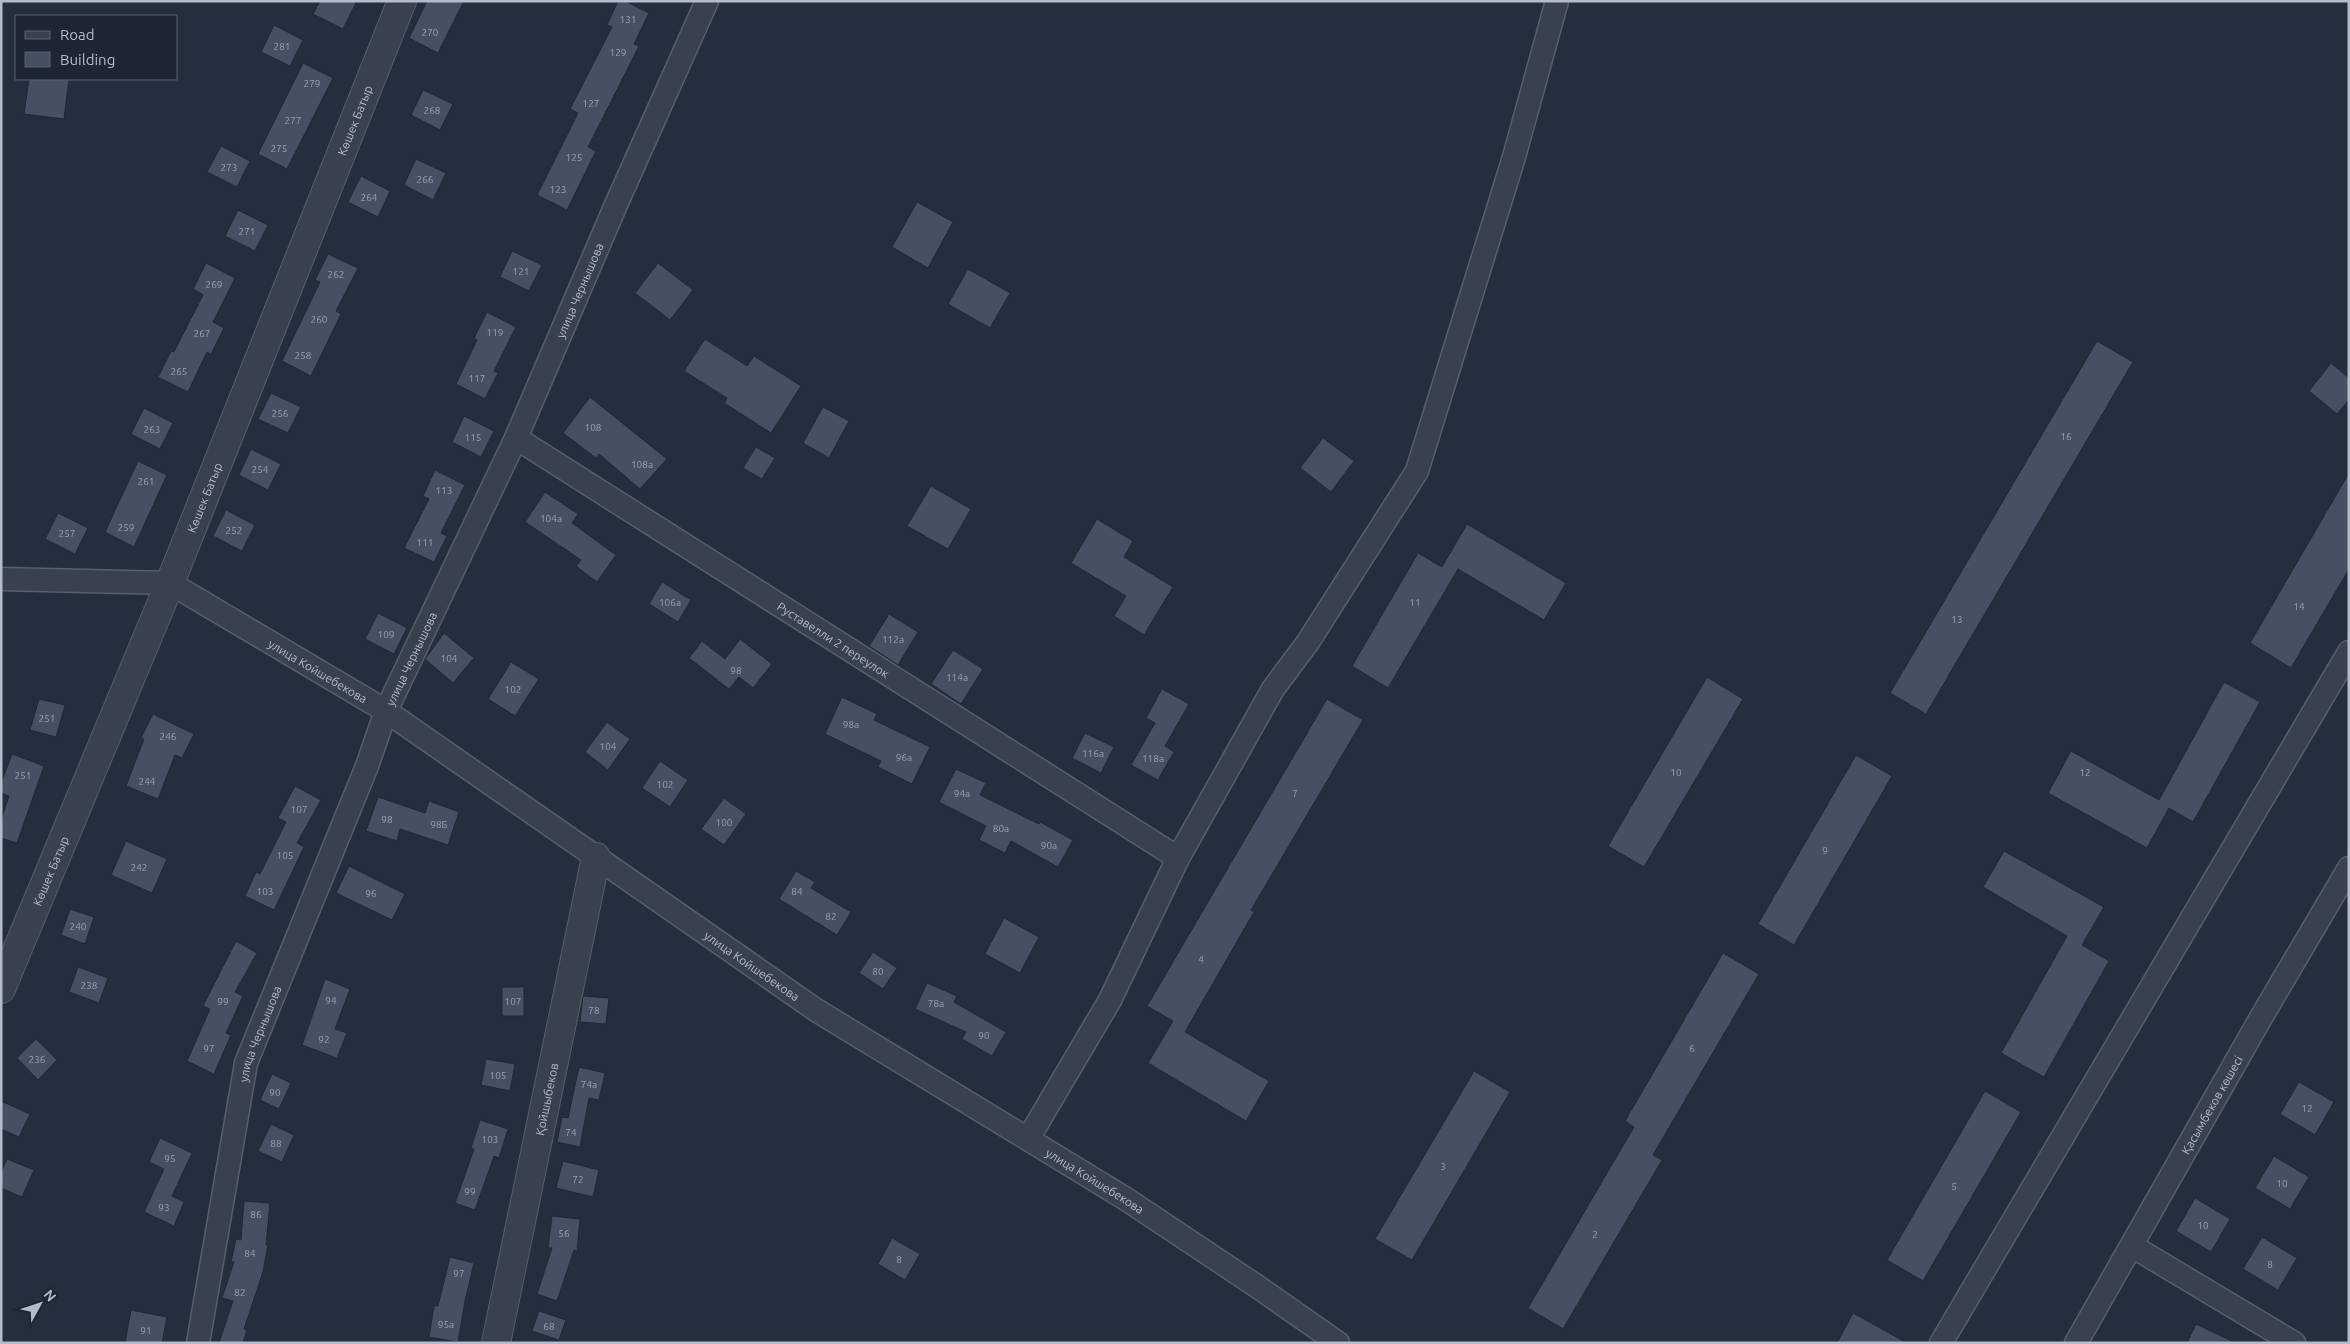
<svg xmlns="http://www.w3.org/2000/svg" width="2350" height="1344" font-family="Ubuntu,sans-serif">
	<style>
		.building { fill: #455162; stroke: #1f2835 }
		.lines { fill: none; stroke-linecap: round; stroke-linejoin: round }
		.minor-casing { stroke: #565f6c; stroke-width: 25 }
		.tertiary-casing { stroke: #565f6c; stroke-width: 30 }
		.minor { stroke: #38414e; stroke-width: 22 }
		.tertiary { stroke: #38414e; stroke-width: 28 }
		.labels { text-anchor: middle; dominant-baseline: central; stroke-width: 4; stroke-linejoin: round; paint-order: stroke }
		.number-label { font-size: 10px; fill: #98a1af }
		.street-label { font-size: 12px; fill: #b4bcc9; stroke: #1d2633 }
	</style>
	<rect width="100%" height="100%" fill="#242f3e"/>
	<path class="building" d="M 320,1 L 357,1 L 343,29 L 313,14 Z
		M 427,1 L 464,1 L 438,53 L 409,38 Z
		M 618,1 L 625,1 L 649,13 L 634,44 L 639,46 L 588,147 L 596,151 L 567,210 L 537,195 L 578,113 L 570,109 L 612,27 L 607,25 Z
		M 274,25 L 303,40 L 290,66 L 261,52 Z
		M 303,63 L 333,78 L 287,169 L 258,154 Z
		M 29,79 L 69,79 L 64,119 L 24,114 Z
		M 423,90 L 453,104 L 440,130 L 411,115 Z
		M 221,146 L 250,161 L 237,187 L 207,172 Z
		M 416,159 L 446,173 L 433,200 L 404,185 Z
		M 361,176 L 390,191 L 378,217 L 348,202 Z
		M 917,202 L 953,222 L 928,268 L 892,247 Z
		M 238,210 L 268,225 L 255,251 L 225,236 Z
		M 512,251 L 542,265 L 529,291 L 500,277 Z
		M 328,254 L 358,268 L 336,311 L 341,314 L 311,376 L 282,361 L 320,282 L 315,280 Z
		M 206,263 L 235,278 L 213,322 L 224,328 L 211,354 L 207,352 L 188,392 L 158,377 L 171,351 L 174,352 L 203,295 L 193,289 Z
		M 658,263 L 693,290 L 670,320 L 635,293 Z
		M 968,269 L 1010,293 L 990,328 L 948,304 Z
		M 487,312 L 516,327 L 494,371 L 498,373 L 485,399 L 456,384 L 477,340 L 474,338 Z
		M 705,339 L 747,366 L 754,356 L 801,386 L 771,433 L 724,403 L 727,398 L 684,371 Z
		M 2097,341 L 2133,362 L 1926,714 L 1890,693 Z
		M 2331,363 L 2349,378 L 2349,400 L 2337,414 L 2309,391 Z
		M 271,393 L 301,407 L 288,433 L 258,419 Z
		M 590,397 L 667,459 L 640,489 L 599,454 L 596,458 L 563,433 Z
		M 823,407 L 849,421 L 829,458 L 803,443 Z
		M 144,408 L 173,423 L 160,449 L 131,434 Z
		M 464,416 L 494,431 L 481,457 L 452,442 Z
		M 1323,438 L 1354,461 L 1331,492 L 1300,468 Z
		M 756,447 L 775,458 L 762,479 L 743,468 Z
		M 251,449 L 281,464 L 268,490 L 239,475 Z
		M 138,461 L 167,475 L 134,547 L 105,532 Z
		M 435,470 L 465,485 L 441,533 L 447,536 L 434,562 L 404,548 L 429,499 L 423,496 Z
		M 2349,473 L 2349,569 L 2291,668 L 2250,643 Z
		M 931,486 L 971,509 L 948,549 L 907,526 Z
		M 545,492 L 578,514 L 572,523 L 616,555 L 597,582 L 576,566 L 581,560 L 525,522 Z
		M 226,510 L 255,525 L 242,551 L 213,536 Z
		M 58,513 L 88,528 L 75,554 L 45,539 Z
		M 1097,519 L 1133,541 L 1124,557 L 1173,587 L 1144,635 L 1114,616 L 1126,596 L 1071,563 Z
		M 1467,524 L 1566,583 L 1544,620 L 1458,569 L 1388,688 L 1352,666 L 1418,553 L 1442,567 Z
		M 662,582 L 691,600 L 678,622 L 649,604 Z
		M 378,613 L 407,628 L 394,654 L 365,639 Z
		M 889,614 L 918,632 L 898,665 L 869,646 Z
		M 444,633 L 474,658 L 453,683 L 425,659 Z
		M 740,639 L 772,664 L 753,688 L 739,677 L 729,689 L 689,658 L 702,641 L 725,659 Z
		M 953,650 L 983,669 L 961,704 L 931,684 Z
		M 511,662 L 539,679 L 515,716 L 488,699 Z
		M 1707,677 L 1743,699 L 1644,867 L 1608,846 Z
		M 2224,682 L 2260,702 L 2193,822 L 2169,808 L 2147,848 L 2048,793 L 2071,751 L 2159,800 Z
		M 1162,689 L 1189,704 L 1165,746 L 1174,752 L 1158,780 L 1131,765 L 1155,723 L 1146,718 Z
		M 842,697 L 877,714 L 874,720 L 930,747 L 912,784 L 878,767 L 881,761 L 825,734 Z
		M 39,699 L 65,705 L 56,737 L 30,730 Z
		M 1327,699 L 1363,720 L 1251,910 L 1254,912 L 1185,1032 L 1269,1081 L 1246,1121 L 1148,1063 L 1173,1021 L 1147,1006 Z
		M 153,714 L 194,734 L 182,758 L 175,755 L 158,799 L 126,786 L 144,739 L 141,738 Z
		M 607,722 L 630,739 L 608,770 L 585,752 Z
		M 1085,733 L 1114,747 L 1101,773 L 1072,758 Z
		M 12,754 L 44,766 L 17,843 L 1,838 L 1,820 L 9,796 L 1,793 L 1,783 Z
		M 1856,755 L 1892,776 L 1794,945 L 1758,924 Z
		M 660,761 L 688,780 L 670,807 L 642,788 Z
		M 956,769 L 986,783 L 980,795 L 1039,824 L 1040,822 L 1073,840 L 1058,867 L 1011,841 L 1005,853 L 979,840 L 986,826 L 939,802 Z
		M 295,786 L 321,800 L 297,843 L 304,847 L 274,910 L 245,896 L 256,872 L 260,874 L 286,822 L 278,818 Z
		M 378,797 L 425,813 L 429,801 L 459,812 L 448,845 L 400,829 L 397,841 L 366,831 Z
		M 724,798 L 746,814 L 724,845 L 701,829 Z
		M 126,841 L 167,859 L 152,893 L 111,875 Z
		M 2004,851 L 2104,907 L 2082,945 L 2109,961 L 2044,1077 L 2001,1053 L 2067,936 L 1983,887 Z
		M 349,866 L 405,894 L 392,920 L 336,893 Z
		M 796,871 L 815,882 L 811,888 L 851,912 L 837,935 L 779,899 Z
		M 70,909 L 94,917 L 85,944 L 61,935 Z
		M 1004,918 L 1039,937 L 1020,973 L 985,954 Z
		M 236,941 L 257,953 L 235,992 L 243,996 L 226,1033 L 231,1035 L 214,1074 L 187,1061 L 210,1009 L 203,1006 Z
		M 873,952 L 897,968 L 883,989 L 859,973 Z
		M 1723,953 L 1759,974 L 1653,1155 L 1662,1160 L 1563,1329 L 1528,1308 L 1634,1127 L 1625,1121 Z
		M 78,967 L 108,978 L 99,1003 L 69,992 Z
		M 325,979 L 350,989 L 335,1029 L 347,1033 L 337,1058 L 302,1045 Z
		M 927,983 L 957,996 L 954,1002 L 1006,1032 L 992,1056 L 962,1039 L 966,1032 L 915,1009 Z
		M 502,987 L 524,987 L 524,1016 L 502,1016 Z
		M 583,996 L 609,998 L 606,1024 L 580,1022 Z
		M 36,1039 L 57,1060 L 38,1080 L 17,1058 Z
		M 486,1059 L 515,1064 L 510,1091 L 481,1085 Z
		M 579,1067 L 605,1073 L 599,1100 L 589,1098 L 580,1147 L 557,1142 L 562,1117 L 568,1118 Z
		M 1474,1071 L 1510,1092 L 1412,1260 L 1375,1239 Z
		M 272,1074 L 291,1083 L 279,1109 L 260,1100 Z
		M 2299,1082 L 2334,1102 L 2315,1135 L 2280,1114 Z
		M 1985,1091 L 2021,1112 L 1923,1281 L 1887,1260 Z
		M 1,1101 L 30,1114 L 19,1137 L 1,1129 Z
		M 480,1120 L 508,1129 L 499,1158 L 494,1156 L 475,1210 L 455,1203 L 474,1149 L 471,1148 Z
		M 271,1124 L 294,1135 L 282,1162 L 258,1151 Z
		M 160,1138 L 192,1153 L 172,1196 L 184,1202 L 174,1226 L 144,1212 L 164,1169 L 149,1162 Z
		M 2274,1156 L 2309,1177 L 2290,1209 L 2255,1188 Z
		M 7,1159 L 34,1170 L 22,1197 L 1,1188 L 1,1172 Z
		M 563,1161 L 599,1170 L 593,1197 L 556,1188 Z
		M 2195,1198 L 2230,1219 L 2211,1252 L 2176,1231 Z
		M 244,1201 L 270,1203 L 266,1245 L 268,1245 L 263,1272 L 244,1329 L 247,1330 L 243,1343 L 219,1343 L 233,1301 L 222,1298 L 234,1262 L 231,1262 L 236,1239 L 241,1240 Z
		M 552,1216 L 580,1219 L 577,1251 L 574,1250 L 557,1301 L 537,1294 L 552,1248 L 548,1248 Z
		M 2262,1237 L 2297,1258 L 2278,1290 L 2243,1269 Z
		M 892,1238 L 920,1254 L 905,1280 L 878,1264 Z
		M 450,1257 L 474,1263 L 465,1301 L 458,1342 L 429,1337 L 434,1306 L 438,1306 Z
		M 131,1310 L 167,1317 L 162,1343 L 125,1343 Z
		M 539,1311 L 566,1320 L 559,1340 L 532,1331 Z
		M 1853,1313 L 1907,1343 L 1837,1343 Z
		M 2196,1324 L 2236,1343 L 2187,1343 Z"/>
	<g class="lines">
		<g class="minor-casing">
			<g id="minor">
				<path id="s1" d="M 516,438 L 1178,858"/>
				<path id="s2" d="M 1,579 L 170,583 L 386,711 L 816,1010 L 1126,1199 L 1258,1287 L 1338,1343"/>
				<path d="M 1028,1139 L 1110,1000 L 1178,858 L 1273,689 L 1308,642 L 1417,471 L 1514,157 L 1557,1"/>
				<path d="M 2132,1246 L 2294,1343"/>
				<path id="s3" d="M 198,1343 L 246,1063 L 367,766 L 386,711 L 516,438 L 615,207 L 707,1"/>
				<path d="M 1941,1343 L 2349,652"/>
				<path id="s4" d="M 2076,1343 L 2259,1021 L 2349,868"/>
			</g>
		</g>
		<g class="tertiary-casing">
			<g id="tertiary">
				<path id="s5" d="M 1,989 L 170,583 L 402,1"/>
				<path id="s6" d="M 496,1343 L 596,857"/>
			</g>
		</g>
		<use href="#minor" class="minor"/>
		<use href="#tertiary" class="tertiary"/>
	</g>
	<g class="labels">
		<g class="number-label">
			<text x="628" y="19">131</text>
			<text x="430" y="32">270</text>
			<text x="282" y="46">281</text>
			<text x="618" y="52">129</text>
			<text x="312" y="83">279</text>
			<text x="591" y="103">127</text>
			<text x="432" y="110">268</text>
			<text x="293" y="120">277</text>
			<text x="279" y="148">275</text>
			<text x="574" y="157">125</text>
			<text x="229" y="167">273</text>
			<text x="425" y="179">266</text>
			<text x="558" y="189">123</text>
			<text x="369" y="197">264</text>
			<text x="247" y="231">271</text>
			<text x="521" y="271">121</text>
			<text x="336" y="274">262</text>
			<text x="214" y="284">269</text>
			<text x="319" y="319">260</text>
			<text x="495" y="332">119</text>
			<text x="202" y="333">267</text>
			<text x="303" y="355">258</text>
			<text x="179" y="371">265</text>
			<text x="477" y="378">117</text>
			<text x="280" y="413">256</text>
			<text x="593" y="427">108</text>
			<text x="152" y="429">263</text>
			<text x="2066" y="436">16</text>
			<text x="473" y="437">115</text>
			<text x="642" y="464">108а</text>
			<text x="260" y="469">254</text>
			<text x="146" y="481">261</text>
			<text x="444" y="490">113</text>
			<text x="551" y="518">104а</text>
			<text x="126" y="527">259</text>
			<text x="234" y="530">252</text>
			<text x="67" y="533">257</text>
			<text x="425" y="542">111</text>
			<text x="670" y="602">106а</text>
			<text x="1415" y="602">11</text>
			<text x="2299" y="606">14</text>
			<text x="1957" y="619">13</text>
			<text x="386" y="634">109</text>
			<text x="893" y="639">112а</text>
			<text x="449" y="658">104</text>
			<text x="736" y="670">98</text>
			<text x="957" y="677">114а</text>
			<text x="513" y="689">102</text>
			<text x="47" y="718">251</text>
			<text x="851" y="724">98а</text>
			<text x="168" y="736">246</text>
			<text x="608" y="746">104</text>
			<text x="1093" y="753">116а</text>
			<text x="904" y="757">96а</text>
			<text x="1153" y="758">118а</text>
			<text x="1676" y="772">10</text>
			<text x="2085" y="772">12</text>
			<text x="23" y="775">251</text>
			<text x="147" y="781">244</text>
			<text x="665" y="784">102</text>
			<text x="962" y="793">94а</text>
			<text x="1295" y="793">7</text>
			<text x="299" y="809">107</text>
			<text x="387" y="819">98</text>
			<text x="724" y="822">100</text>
			<text x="439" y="824">98Б</text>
			<text x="1001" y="828">80а</text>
			<text x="1049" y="845">90а</text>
			<text x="1825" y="850">9</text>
			<text x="285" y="855">105</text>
			<text x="139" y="867">242</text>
			<text x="265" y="891">103</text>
			<text x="797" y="891">84</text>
			<text x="371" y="893">96</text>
			<text x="831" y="916">82</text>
			<text x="78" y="926">240</text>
			<text x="1201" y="959">4</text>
			<text x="878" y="971">80</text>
			<text x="89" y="985">238</text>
			<text x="331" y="1000">94</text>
			<text x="223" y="1001">99</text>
			<text x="513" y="1001">107</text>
			<text x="936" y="1003">78а</text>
			<text x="594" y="1010">78</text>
			<text x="984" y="1035">90</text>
			<text x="324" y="1039">92</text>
			<text x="209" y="1048">97</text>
			<text x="1692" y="1048">6</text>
			<text x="37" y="1059">236</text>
			<text x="498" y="1075">105</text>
			<text x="589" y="1084">74а</text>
			<text x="275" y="1092">90</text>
			<text x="2307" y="1108">12</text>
			<text x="571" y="1132">74</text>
			<text x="490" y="1139">103</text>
			<text x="276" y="1143">88</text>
			<text x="170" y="1158">95</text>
			<text x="1443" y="1166">3</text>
			<text x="578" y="1179">72</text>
			<text x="2282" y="1183">10</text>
			<text x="1954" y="1186">5</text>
			<text x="470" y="1191">99</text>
			<text x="164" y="1207">93</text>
			<text x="256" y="1214">86</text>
			<text x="2203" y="1225">10</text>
			<text x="564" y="1233">56</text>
			<text x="1595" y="1234">2</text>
			<text x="250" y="1253">84</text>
			<text x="899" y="1259">8</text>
			<text x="2270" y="1264">8</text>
			<text x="459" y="1273">97</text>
			<text x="240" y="1292">82</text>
			<text x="446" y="1324">95а</text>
			<text x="549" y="1326">68</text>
			<text x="146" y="1330">91</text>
		</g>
		<g class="street-label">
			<text stroke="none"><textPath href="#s5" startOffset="938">Көшек Батыр</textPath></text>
			<text stroke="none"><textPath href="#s3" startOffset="1126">улица Чернышова</textPath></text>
			<text stroke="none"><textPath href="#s5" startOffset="532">Көшек Батыр</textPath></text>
			<text stroke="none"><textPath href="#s1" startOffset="376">Руставелли 2 переулок</textPath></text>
			<text stroke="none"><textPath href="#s3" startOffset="721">улица Чернышова</textPath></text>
			<text stroke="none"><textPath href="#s2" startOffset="341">улица Койшебекова</textPath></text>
			<text stroke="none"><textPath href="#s5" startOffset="128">Көшек Батыр</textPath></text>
			<text stroke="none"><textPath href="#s2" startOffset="866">улица Койшебекова</textPath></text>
			<text stroke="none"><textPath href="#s3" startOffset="316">улица Чернышова</textPath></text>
			<text stroke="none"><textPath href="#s6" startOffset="249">Қойшыбеков</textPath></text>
			<text stroke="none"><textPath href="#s4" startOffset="274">Қасымбеков көшесі</textPath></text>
			<text stroke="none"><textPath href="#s2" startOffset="1271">улица Койшебекова</textPath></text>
		</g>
	</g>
	<rect width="2350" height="1344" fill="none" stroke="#b4bcc9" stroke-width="5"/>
	<rect x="15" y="15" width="162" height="65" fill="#1d2633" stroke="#59626f"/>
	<rect x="25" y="31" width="25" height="8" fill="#38414e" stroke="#59626f"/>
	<text x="60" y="40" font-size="15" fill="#b4bcc9">Road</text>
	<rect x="25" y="52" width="25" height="15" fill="#455162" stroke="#59626f"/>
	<text x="60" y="65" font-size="15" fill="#b4bcc9">Building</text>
	<g transform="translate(40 1304) rotate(50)" stroke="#1d2633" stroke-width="4" paint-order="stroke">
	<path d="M0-4L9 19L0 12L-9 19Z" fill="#b4bcc9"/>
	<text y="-8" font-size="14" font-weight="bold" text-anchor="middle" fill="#b4bcc9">N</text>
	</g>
</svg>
